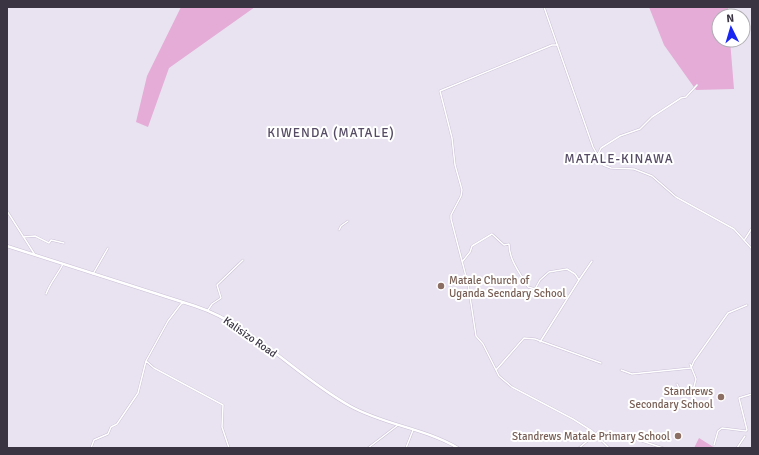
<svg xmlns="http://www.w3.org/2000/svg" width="759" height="455" font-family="Signika,sans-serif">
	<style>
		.green { fill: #e4acd7 }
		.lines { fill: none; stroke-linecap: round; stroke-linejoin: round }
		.minor-casing { stroke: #cac0d6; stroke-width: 2.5 }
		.tertiary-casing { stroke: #cac0d6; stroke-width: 3.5 }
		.minor { stroke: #fff; stroke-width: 1.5 }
		.tertiary { stroke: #fff; stroke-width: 2.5 }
		.education-dot { fill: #8d6e63; stroke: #fff; stroke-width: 1.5 }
		.labels { text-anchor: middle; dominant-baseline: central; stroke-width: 4; stroke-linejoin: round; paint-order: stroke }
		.education-label { font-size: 11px; fill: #785e54; stroke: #fff; text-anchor: end }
		.street-label { font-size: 11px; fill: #393342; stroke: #fff }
		.quarter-label { font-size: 13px; letter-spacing: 1px; fill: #554b64; stroke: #fff }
	</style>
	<rect width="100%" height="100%" fill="#e9e3f1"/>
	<path class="green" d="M 181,7 L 255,7 L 169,68 L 148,127 L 136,122 L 147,76 Z
		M 649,7 L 728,7 L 728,16 L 719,16 L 719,40 L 730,40 L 734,89 L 696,90 L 664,45 Z
		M 699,438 L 715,448 L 694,448 Z"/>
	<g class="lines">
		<g class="minor-casing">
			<path id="minor" d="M 544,7 L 593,147 L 603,165 L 611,168 L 634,169 L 652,176 L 676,197 L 734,229 L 752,249
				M 558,45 L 552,45 L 440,91 L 452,138 L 455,165 L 462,190 L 461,196 L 451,215 L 451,219 L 468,284 L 476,336 L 483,344 L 499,376 L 512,387 L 573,419 L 592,431 L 609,448
				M 597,156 L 601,148 L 620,136 L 640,129 L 652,117 L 681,98 L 686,97 L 697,85
				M 7,211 L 35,255
				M 339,230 L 341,226 L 348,221
				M 23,237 L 35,236 L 49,243 L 51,240 L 64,243
				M 745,239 L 752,228
				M 462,262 L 470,252 L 472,246 L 492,234 L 504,245 L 509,244 C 509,260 520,273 528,287 L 535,289 L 540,280 L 549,272 L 567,269 L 575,274 L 579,280 L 592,261
				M 93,274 L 108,248
				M 46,294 C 51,281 57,276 63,264
				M 208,310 L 212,304 L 221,298 L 217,285 L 243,260
				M 540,342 L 579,280
				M 146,361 L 154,368 L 223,405 L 222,427 L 229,448
				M 496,370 L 524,338 L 535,339 L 601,363
				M 621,370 L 632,374 L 691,368 L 694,361 L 728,313 L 747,305
				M 677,384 L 682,395 L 690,396 L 692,394 L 696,379 L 690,364
				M 714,445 L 718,431 L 722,428 L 746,431 L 747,430 L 739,398 L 752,394
				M 91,448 L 94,440 L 108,434 L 111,427 L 117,424 L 138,393 L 146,361 L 168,321 L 181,304 L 183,303
				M 368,448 L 398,425
				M 406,448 L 413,430
				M 579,448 L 598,432 L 636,439 L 663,448
				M 737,448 L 745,436"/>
		</g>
		<g class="tertiary-casing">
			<path id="tertiary" d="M 7,246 L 195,306 C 253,325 297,377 350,406 C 384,425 424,428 458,448"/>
		</g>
		<use href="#minor" class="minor"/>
		<use href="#tertiary" class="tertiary"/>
	</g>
	<g class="education-dot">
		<circle cx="441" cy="286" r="4"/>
		<circle cx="721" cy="397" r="4"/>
		<circle cx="678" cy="436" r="4"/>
	</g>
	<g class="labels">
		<g class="education-label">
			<text x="449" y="280" text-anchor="start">Matale Church of<tspan x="449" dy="13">Uganda Secndary School</tspan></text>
			<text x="713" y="391">Standrews<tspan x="713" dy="13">Secondary School</tspan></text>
			<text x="670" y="436">Standrews Matale Primary School</text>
		</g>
		<g class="street-label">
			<text transform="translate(250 337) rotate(35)">Kalisizo Road</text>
		</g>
		<g class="quarter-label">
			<text x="331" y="133">KIWENDA (MATALE)</text>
			<text x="619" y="159">MATALE-KINAWA</text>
		</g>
	</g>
	<rect width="759" height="455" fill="none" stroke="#393342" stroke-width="16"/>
	<g transform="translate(731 28) rotate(355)"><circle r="19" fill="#ffffff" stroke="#b0adb3"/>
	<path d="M0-3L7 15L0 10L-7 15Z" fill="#1926f1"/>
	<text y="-6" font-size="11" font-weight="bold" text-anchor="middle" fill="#393342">N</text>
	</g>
</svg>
